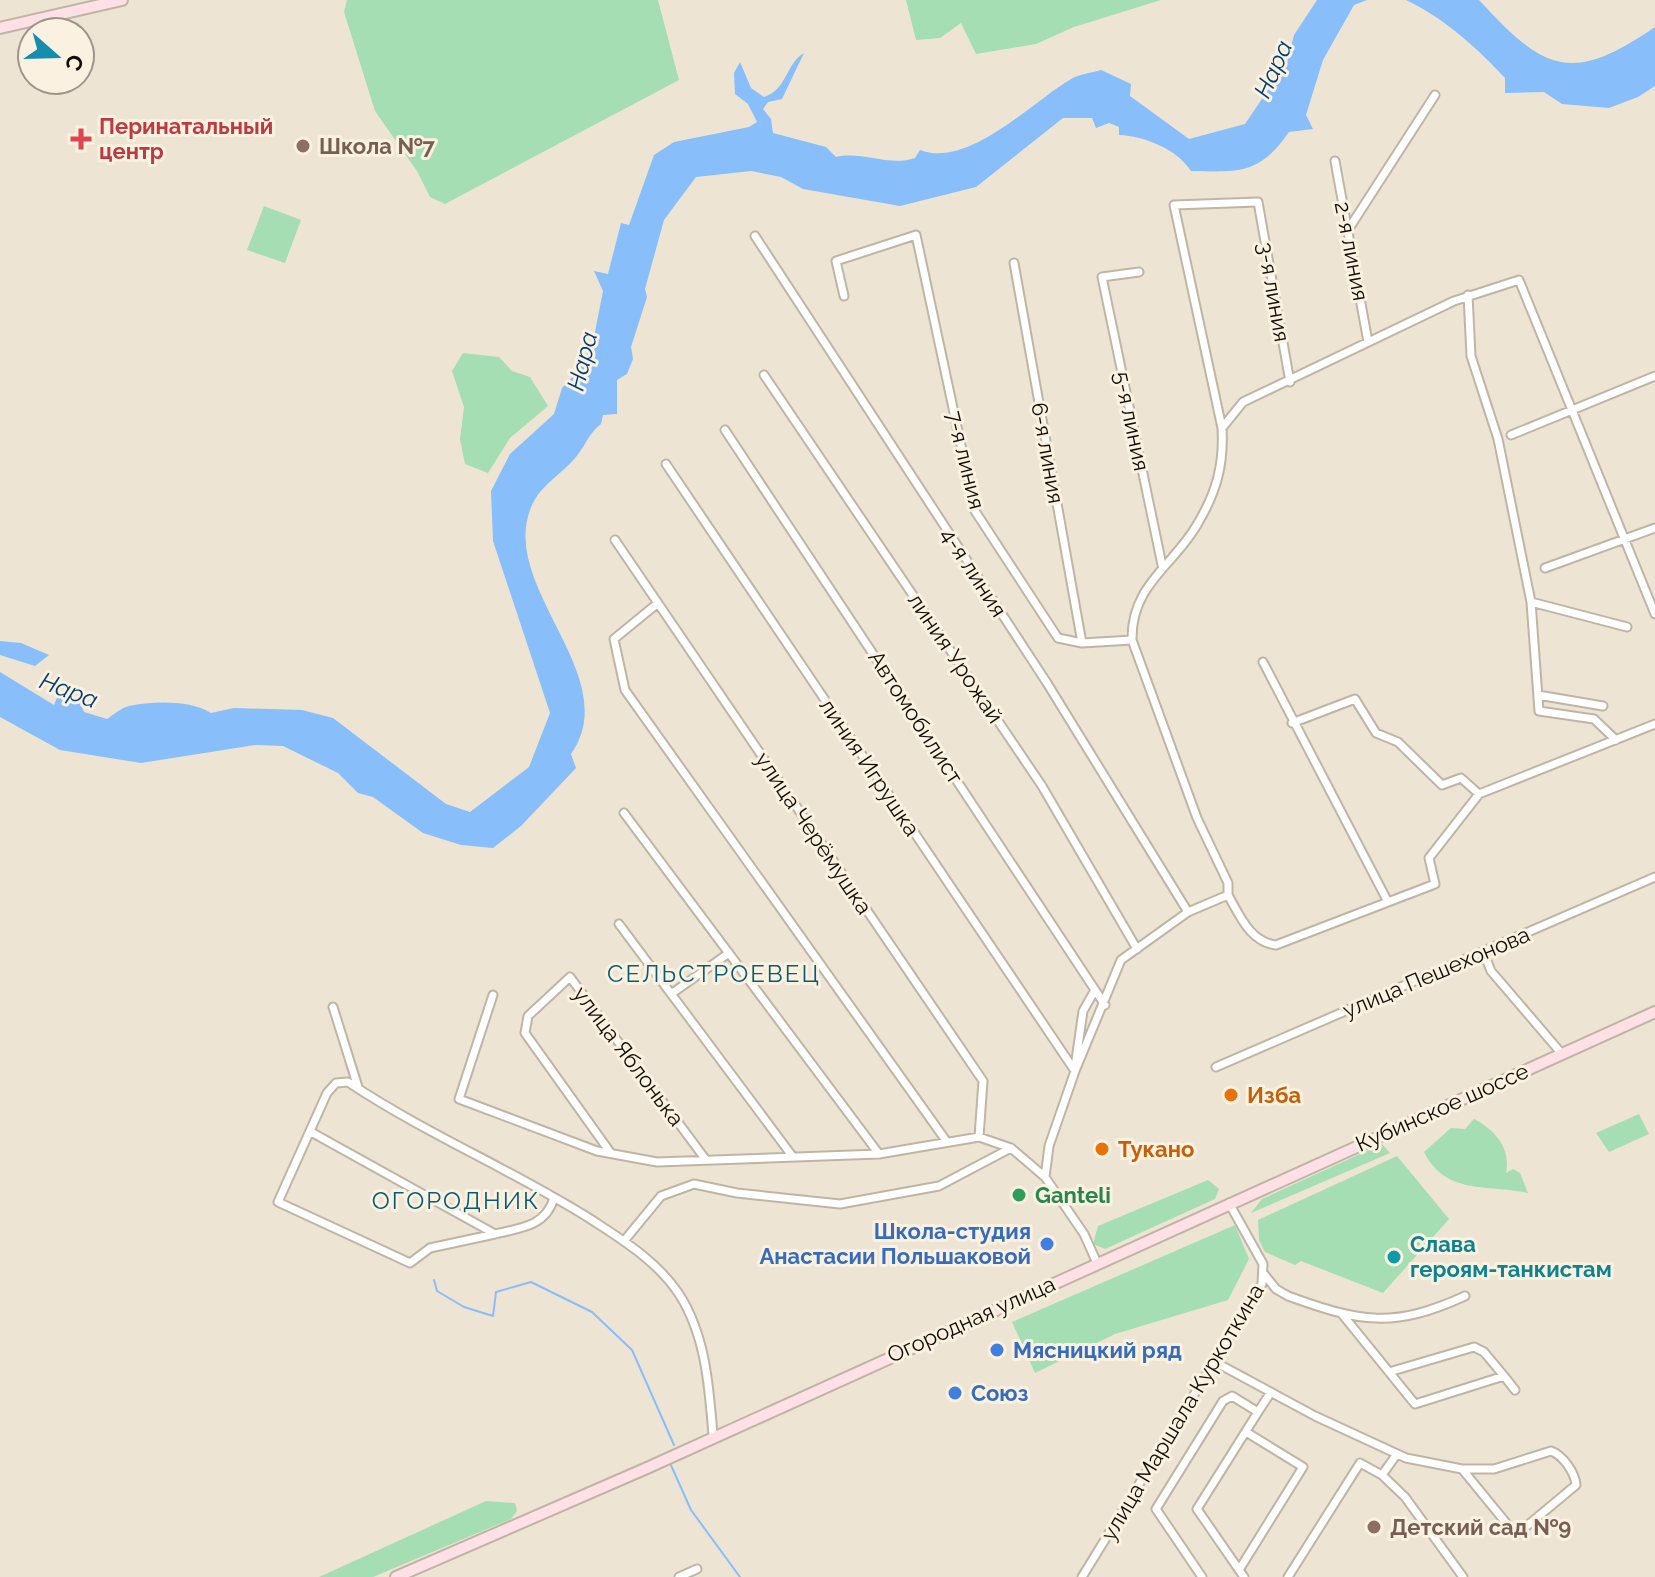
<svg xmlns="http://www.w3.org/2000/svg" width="1655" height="1577" font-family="Raleway,sans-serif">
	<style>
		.green { fill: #a4deb2 }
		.water { fill: #88befa }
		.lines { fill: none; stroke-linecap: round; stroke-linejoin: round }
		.stream { stroke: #88befa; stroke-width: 2 }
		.street-casing { stroke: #bfb5a6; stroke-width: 11 }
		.secondary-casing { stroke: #bfb5a6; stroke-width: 14 }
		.street { stroke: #fff; stroke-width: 7 }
		.secondary { stroke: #ffe0e6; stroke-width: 10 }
		.health-dot { fill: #e0444e; stroke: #fbf1e1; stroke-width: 3 }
		.education-dot { fill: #8d6e63; stroke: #fbf1e1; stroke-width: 3 }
		.food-dot { fill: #e8710a; stroke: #fbf1e1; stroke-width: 3 }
		.leisure-dot { fill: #2e9e5b; stroke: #fbf1e1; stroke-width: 3 }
		.shop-dot { fill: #3f7fe0; stroke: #fbf1e1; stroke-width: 3 }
		.culture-dot { fill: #0f9aa8; stroke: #fbf1e1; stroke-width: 3 }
		.labels { text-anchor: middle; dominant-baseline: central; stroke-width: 6; stroke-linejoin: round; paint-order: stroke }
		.health-label { font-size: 22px; font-weight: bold; fill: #be3a42; stroke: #fbf1e1; text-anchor: start }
		.education-label { font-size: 22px; font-weight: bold; fill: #785e54; stroke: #fbf1e1; text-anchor: start }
		.street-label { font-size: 22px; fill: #100d08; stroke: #fbf1e1 }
		.food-label { font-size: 22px; font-weight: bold; fill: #c56008; stroke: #fbf1e1; text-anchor: start }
		.leisure-label { font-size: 22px; font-weight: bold; fill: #27864d; stroke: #fbf1e1; text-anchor: start }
		.shop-label { font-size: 22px; font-weight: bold; fill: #366cbe; stroke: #fbf1e1; text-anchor: start }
		.culture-label { font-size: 22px; font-weight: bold; fill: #0d838f; stroke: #fbf1e1; text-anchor: start }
		.water-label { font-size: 24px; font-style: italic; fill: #003d72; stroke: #fbf1e1 }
		.neighbourhood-label { font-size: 24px; letter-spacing: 2px; fill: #075b73; stroke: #fbf1e1 }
	</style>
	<rect width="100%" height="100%" fill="#eee4d4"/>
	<path class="green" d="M 347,0 L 658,0 L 679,80 L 445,204 L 430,197 L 417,171 L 375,111 L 344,12 Z
		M 906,0 L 1161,0 L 1074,27 L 1036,44 L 976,54 L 961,23 L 940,38 L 916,40 Z
		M 264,206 L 301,220 L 285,263 L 247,250 Z
		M 463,353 L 499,357 L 512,371 L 530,377 L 548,406 L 510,438 L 488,473 L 465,464 L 460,439 L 464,407 L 452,371 Z
		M 1639,1114 L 1649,1134 L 1609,1152 L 1596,1133 Z
		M 1474,1119 C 1495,1130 1511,1148 1506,1173 L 1513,1169 L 1520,1173 L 1528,1193 C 1489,1184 1446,1196 1424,1152 L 1451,1128 L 1465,1129 Z
		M 1382,1144 L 1390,1153 L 1251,1213 L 1262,1199 Z
		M 1397,1156 L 1449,1219 L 1383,1293 L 1301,1261 L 1295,1265 L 1265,1252 L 1259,1240 L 1258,1220 Z
		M 1208,1180 L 1219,1189 L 1215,1199 L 1105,1249 L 1093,1244 L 1098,1226 Z
		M 1235,1225 L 1249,1259 L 1228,1300 L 1115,1334 L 1035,1373 L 1012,1322 Z
		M 486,1501 L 515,1503 L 517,1511 L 511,1519 L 373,1577 L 319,1577 Z"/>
	<path class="water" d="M 1317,0 L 1367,0 L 1354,5 L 1323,60 L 1306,115 L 1313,129 L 1289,132 C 1259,175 1239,172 1191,171 C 1177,149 1144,136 1119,135 L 1119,127 L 1109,123 L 1096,128 L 1092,118 L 1063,118 L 976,187 L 900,206 L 803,189 L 781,177 L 751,171 L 696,177 L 664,220 L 645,289 L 647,297 L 631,347 L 633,359 L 627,374 L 617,380 L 617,414 L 603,415 L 601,424 C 588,434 586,445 576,457 C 564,472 543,484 534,501 C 491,583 627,674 571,754 L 576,768 L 521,826 L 493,848 L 461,845 L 423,833 L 373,797 L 358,793 L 338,773 L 283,746 L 255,745 L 141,763 L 60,750 L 0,717 L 0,672 L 54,705 L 58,695 L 78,698 L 84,712 L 107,719 C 113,715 121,708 129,706 C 153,701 190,700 211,713 L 234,708 L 302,710 L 333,718 L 446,804 L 470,812 L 529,767 L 550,713 L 493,541 L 491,491 L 510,454 L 554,414 L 562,388 L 580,369 L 594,337 L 603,291 L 594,271 L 608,274 L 621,223 L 629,225 L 654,155 L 674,142 L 749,127 L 757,122 L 748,104 L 735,94 L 734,73 L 740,62 L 751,88 L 764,97 C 788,89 785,64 804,53 L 782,99 L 768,102 L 763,109 L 771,119 L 773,133 L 826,147 L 836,157 C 863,151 889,167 915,158 L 920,150 C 968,169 1032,102 1071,79 C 1079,74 1092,73 1101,70 L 1131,84 L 1130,96 L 1189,139 L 1245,124 L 1287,62 L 1294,35 Z
		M 1406,0 L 1479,0 C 1545,72 1572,84 1655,27 L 1655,86 L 1638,97 L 1609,108 L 1562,104 L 1544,92 L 1505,93 L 1505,78 C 1476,47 1444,18 1406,0 Z
		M 0,641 L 21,643 L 49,655 L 35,666 L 0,655 Z"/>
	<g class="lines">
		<path class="stream" d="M 434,1280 L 437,1291 L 464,1307 L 493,1316 L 496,1292 L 531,1282 L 592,1312 L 632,1350 L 674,1445
			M 670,1463 L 691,1510 L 740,1577"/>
		<g class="street-casing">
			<path id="street" d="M 1335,161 L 1368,342
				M 1348,230 L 1435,95
				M 755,236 L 1047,683 L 1188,912
				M 1014,263 L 1082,643
				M 1139,272 L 1102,277 L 1162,565
				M 1468,295 L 1471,356 L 1498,439 L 1531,602 L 1539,711 L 1594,719 L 1616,740
				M 844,296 L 836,261 L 916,235 L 975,511 L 1058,638 L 1082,643 L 1132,640
				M 764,375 L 1042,786 L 1137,949
				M 1222,428 L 1174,205 L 1258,202 L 1290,382
				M 725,430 L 1105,1005
				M 1511,435 L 1655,376
				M 666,464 L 1075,1071
				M 615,540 L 983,1081 L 979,1137
				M 1545,568 L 1655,528
				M 1531,602 L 1627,627
				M 658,603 L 614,639 L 625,690 L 947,1142
				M 1263,662 L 1388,902
				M 1538,695 L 1603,706
				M 1292,723 L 1355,699 L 1376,733 L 1398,742 L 1442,785 L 1461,778 L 1479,794
				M 624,813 L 879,1154
				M 1228,895 C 1240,916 1250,942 1276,945 L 1435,884 L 1429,858 L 1479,794 L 1655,724
				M 619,924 L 793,1157
				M 1483,951 L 1491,971 L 1562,1054
				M 671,994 L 729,953
				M 493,995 L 459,1099 L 597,1151 L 657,1162 L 879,1154 L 979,1137 L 1011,1148 L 1045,1177
				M 333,1007 L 358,1087
				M 1076,1060 L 1083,1011 L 1095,990
				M 1216,1067 L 1655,877
				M 311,1132 L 495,1234 C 521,1228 546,1226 554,1198
				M 610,1152 L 525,1033 L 528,1016 L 570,977 L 706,1160
				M 495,1234 L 430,1248 L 410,1263 L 278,1202 L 327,1093 L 336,1083 L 348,1082 C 426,1134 513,1170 592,1220 C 624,1241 657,1261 679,1294 C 706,1336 709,1387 713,1435
				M 624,1241 L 661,1196 L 694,1184 L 737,1193 L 840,1204 L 939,1186 L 1011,1148
				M 1097,1263 L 1084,1234 L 1045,1177 L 1049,1146 L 1075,1071 L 1121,960 L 1188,912 L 1228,895 L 1228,883 L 1197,818 L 1132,640 C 1131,584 1175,565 1198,523 C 1217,491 1224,464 1222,428 L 1243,402 L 1454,301 L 1519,280 L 1655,614
				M 1264,1274 L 1276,1289 L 1288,1296 C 1360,1322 1393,1329 1465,1296
				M 1342,1314 L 1415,1404 L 1504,1376 L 1515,1390
				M 1215,1362 L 1315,1416 L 1406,1458 L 1462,1469 L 1516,1535 L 1576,1485 C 1575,1473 1563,1455 1551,1451 L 1494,1469 L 1462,1469
				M 1389,1372 L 1474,1347 L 1484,1352 L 1504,1376
				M 1382,1475 L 1405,1497 L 1463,1577
				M 1239,1570 L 1303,1467 L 1246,1432
				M 679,1577 L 697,1569
				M 1082,1577 L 1262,1284 L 1263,1264 L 1229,1203
				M 1202,1577 L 1156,1509 L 1223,1401 L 1232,1396 L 1258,1412 L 1271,1392
				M 1244,1577 L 1197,1509 L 1258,1412
				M 1288,1577 L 1360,1463 L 1382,1475 L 1397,1454"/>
		</g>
		<g class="secondary-casing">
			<path id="secondary" d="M 0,28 L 122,0
				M 396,1577 L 647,1468 L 1655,1012"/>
		</g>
		<use href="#street" class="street"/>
		<use href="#secondary" class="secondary"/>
	</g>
	<path class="health-dot" d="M77 127h8v8h8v8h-8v8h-8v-8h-8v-8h8z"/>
	<g class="education-dot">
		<circle cx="303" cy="146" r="8"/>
		<circle cx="1374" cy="1527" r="8"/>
	</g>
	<g class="food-dot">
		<circle cx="1231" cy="1095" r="8"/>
		<circle cx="1102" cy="1149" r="8"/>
	</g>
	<circle class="leisure-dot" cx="1019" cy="1195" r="8"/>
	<g class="shop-dot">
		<circle cx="1047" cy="1244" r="8"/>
		<circle cx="997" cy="1350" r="8"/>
		<circle cx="955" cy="1393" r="8"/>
	</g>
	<circle class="culture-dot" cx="1394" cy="1257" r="8"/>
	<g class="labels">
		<g class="health-label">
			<text x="99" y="126">Перинатальный<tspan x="99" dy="25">центр</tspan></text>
		</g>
		<g class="education-label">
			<text x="319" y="146">Школа №7</text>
			<text x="1390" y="1527">Детский сад №9</text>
		</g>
		<g class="street-label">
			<text transform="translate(1352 251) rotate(79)">2-я линия</text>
			<text transform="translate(1274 292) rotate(80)">3-я линия</text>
			<text transform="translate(1132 421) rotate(78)">5-я линия</text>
			<text transform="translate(1048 453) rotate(80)">6-я линия</text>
			<text transform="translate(966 460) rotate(76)">7-я линия</text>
			<text transform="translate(974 572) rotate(57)">4-я линия</text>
			<text transform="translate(956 658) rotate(56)">линия Урожай</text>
			<text transform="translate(916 717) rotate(57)">Автомобилист</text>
			<text transform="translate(870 767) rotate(56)">линия Игрушка</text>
			<text transform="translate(814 833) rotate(56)">улица Черёмушка</text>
			<text transform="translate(1436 972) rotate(-23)">улица Пешехонова</text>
			<text transform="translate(629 1056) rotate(53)">улица Яблонька</text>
			<text transform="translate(1442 1107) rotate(-24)">Кубинское шоссе</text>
			<text transform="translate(971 1319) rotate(-24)">Огородная улица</text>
			<text transform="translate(1182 1412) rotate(-59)">улица Маршала Куркоткина</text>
		</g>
		<g class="food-label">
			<text x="1247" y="1095">Изба</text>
			<text x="1118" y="1149">Тукано</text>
		</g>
		<g class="leisure-label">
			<text x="1035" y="1195">Ganteli</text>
		</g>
		<g class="shop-label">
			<text x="1031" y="1231" text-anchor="end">Школа-студия<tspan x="1031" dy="25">Анастасии Польшаковой</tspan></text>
			<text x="1013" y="1350">Мясницкий ряд</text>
			<text x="971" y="1393">Союз</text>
		</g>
		<g class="culture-label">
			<text x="1410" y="1244">Слава<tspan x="1410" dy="25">героям-танкистам</tspan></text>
		</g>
		<g class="water-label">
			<text transform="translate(1273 69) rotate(-66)">Нара</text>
			<text transform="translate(582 361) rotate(-76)">Нара</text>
			<text transform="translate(69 690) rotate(21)">Нара</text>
		</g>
		<g class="neighbourhood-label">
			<text x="714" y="973">СЕЛЬСТРОЕВЕЦ</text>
			<text x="456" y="1200">ОГОРОДНИК</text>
		</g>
	</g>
	<g transform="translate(56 56) rotate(110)"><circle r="38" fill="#fbf1e1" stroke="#9d968a" stroke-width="2"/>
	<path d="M0-6L14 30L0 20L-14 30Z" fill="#148daf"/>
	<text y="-12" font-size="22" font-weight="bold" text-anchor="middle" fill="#100d08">С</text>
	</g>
</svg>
